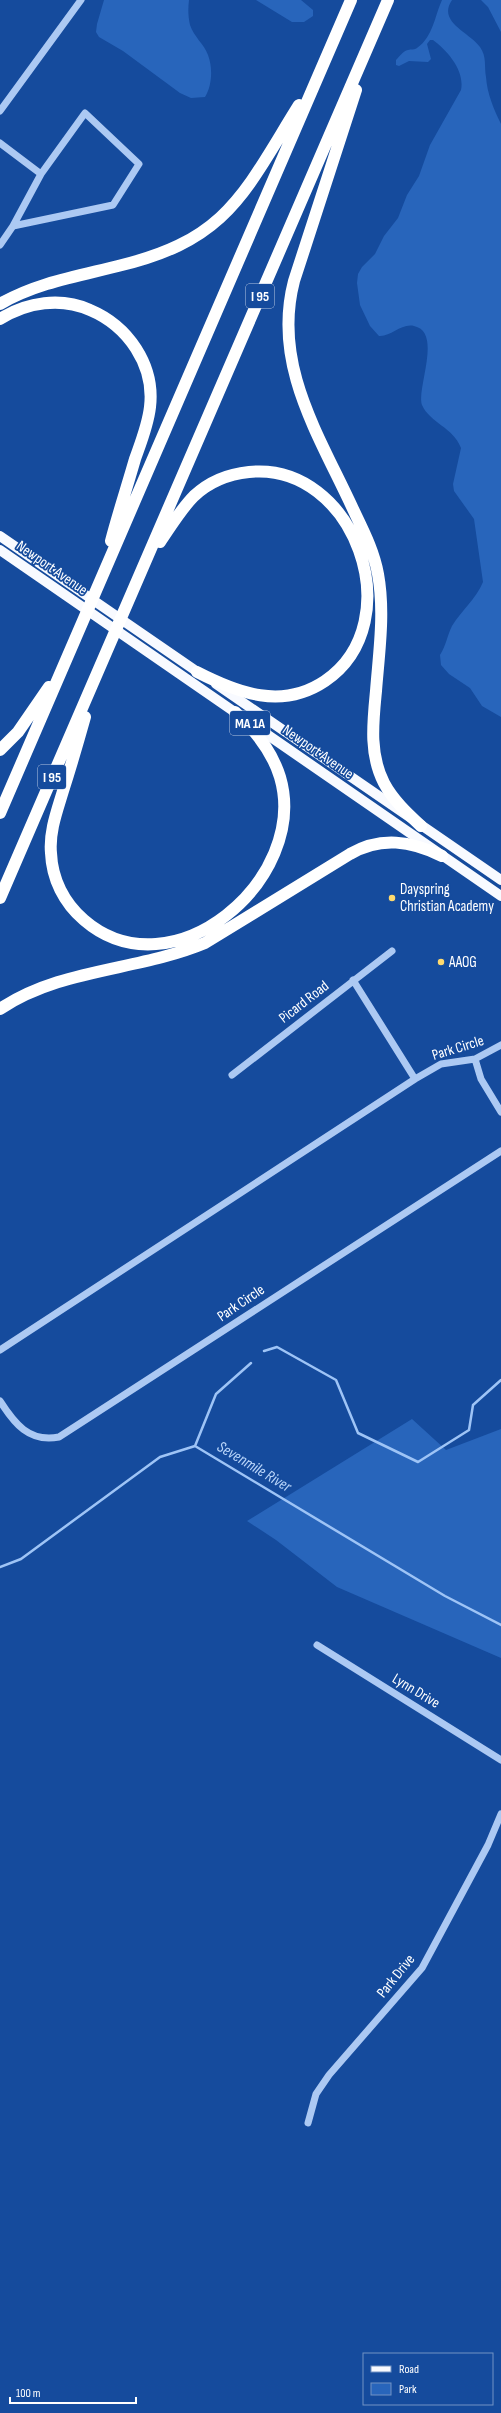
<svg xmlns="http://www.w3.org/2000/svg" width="501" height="2413" font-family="'Sofia Sans Condensed',sans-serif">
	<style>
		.green { fill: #2865bb }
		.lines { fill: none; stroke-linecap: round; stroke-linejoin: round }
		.stream { stroke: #9ec4f6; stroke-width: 2.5 }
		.minor { stroke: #acc9f3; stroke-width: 7 }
		.major { stroke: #f8faff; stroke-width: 10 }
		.highway { stroke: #fff; stroke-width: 12 }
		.poi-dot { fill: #ffda6e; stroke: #154b9d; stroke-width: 1.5 }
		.labels { text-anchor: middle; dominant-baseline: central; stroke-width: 3.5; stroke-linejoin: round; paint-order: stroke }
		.shield { fill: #154b9d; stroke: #b9c9e2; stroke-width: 1 }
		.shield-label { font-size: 14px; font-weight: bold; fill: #fff }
		.street-label { font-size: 15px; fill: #fff; stroke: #154b9d }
		.poi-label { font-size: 15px; fill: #fff; stroke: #154b9d; text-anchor: start }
		.water-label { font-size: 16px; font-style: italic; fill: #b8d4f9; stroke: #154b9d }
	</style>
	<rect width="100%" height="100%" fill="#154b9d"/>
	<path class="green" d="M 104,0 L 189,0 C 188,9 188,16 190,25 C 194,37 204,44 208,55 C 213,68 212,86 205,97 L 191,98 L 180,93 L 123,51 L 99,37 L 96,32 L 97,24 Z
		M 256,0 L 301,0 L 313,10 L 313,16 L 304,22 L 292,22 Z
		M 442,0 L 452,0 C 437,22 469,32 480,47 C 487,57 484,66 486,77 C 487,93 494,110 501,124 L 501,717 L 482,706 L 470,688 L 449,674 L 441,665 L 440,655 C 446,646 447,636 452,626 C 461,611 476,599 483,582 L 474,519 L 454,491 L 453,484 L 461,448 C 453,427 430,423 422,405 C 416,389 443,332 414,326 C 401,323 391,337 379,336 L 370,326 L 360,305 L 357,283 L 358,274 L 362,267 L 375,254 L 384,236 L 398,218 L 407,195 L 419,176 L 430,145 L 461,90 C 465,71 448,51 433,40 L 430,40 L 427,44 L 431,59 L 428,62 L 409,61 L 399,66 L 396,65 L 396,60 C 399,57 403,51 408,50 C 411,49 415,50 417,48 C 433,37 435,15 442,0 Z
		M 481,0 L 501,0 L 501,32 L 488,7 Z
		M 412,1419 L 446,1450 L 501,1429 L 501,1658 L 337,1587 L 276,1540 L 247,1521 Z"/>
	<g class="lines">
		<path class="stream" d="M 264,1351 L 277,1347 L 336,1380 L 358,1433 L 418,1462 L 469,1430 L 473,1405 L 501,1380
			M 195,1446 L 216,1394 L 251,1363
			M 0,1567 L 21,1559 L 160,1457 L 195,1446 L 445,1596 L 501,1625"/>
		<path class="minor" d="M 0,111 L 81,0
			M 85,113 L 139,164 L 113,205 L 13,226 L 41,174 Z
			M 0,143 L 41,174
			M 0,245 L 13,226
			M 353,980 L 415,1079
			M 475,1059 L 481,1079 L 501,1112
			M 232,1075 L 392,951
			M 0,1350 L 415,1079 L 441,1064 L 475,1059 L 501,1045
			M 0,1401 C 14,1423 29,1443 59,1437 L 501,1151
			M 317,1645 L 501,1760
			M 308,2123 L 316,2094 L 329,2075 L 422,1968 L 488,1845 L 501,1814"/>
		<path class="major" d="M 0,536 L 202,675
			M 0,550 L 501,896
			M 216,684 L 501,880"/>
		<path class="highway" d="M 356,90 L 294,281 C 272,365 319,435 353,509 C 363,530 374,551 378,574 C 385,612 379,652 376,691 C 373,722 369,754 384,783 C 393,800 407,813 421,826
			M 0,304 C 36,283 78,276 118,266 C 228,240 244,193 299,105
			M 0,319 C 27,302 61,297 90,310 C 128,326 155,365 150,407 C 148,425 141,442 135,459 C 127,487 118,514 111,541
			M 160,542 C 171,526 181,509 194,496 C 209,482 229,474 249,472 C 354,461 412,622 325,681 C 282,710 238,693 197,672
			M 85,717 C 78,742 71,766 63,791 C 57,811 49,832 51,853 C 52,879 64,903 84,920 C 172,996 310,879 280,777 C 272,751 255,730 235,712
			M 0,750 L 18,732 L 49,687
			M 0,813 L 351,0
			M 0,898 L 388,0
			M 0,1009 C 61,968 138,971 205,943 L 350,854 C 381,836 411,841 442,856"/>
	</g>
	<g class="poi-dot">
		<circle cx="392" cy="898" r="4"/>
		<circle cx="441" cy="962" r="4"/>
	</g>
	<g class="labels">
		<g class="shield">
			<rect x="246" y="284" width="28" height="24" rx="3"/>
			<rect x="230" y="711" width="40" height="24" rx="3"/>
			<rect x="38" y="765" width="28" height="24" rx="3"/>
		</g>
		<g class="shield-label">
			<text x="260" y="296">I 95</text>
			<text x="250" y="723">MA 1A</text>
			<text x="52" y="777">I 95</text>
		</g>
		<g class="street-label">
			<text transform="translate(52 568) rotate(35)">Newport Avenue</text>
			<text transform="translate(318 752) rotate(35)">Newport Avenue</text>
			<text transform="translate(304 1002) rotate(-38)">Picard Road</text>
			<text transform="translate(458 1048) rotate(-17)">Park Circle</text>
			<text transform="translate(241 1303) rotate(-34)">Park Circle</text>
			<text transform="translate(416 1691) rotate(31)">Lynn Drive</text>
			<text transform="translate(396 1976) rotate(-51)">Park Drive</text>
		</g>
		<g class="poi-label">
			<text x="400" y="889">Dayspring<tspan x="400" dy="17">Christian Academy</tspan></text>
			<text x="449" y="962">AAOG</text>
		</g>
		<g class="water-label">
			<text transform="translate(254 1467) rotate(31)">Sevenmile River</text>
		</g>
	</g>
	<rect x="363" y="2353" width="130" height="52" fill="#154b9d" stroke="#7393c4"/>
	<rect x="371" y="2366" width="20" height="6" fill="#f8faff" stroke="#7393c4"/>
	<text x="399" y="2373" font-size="12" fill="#ffffff">Road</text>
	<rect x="371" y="2383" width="20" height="12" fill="#2865bb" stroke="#7393c4"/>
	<text x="399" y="2393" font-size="12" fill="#ffffff">Park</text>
	<path d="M10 2397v6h126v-6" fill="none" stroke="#ffffff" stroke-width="2"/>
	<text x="16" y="2397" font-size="12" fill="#ffffff" stroke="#154b9d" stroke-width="3" paint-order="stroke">100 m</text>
</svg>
